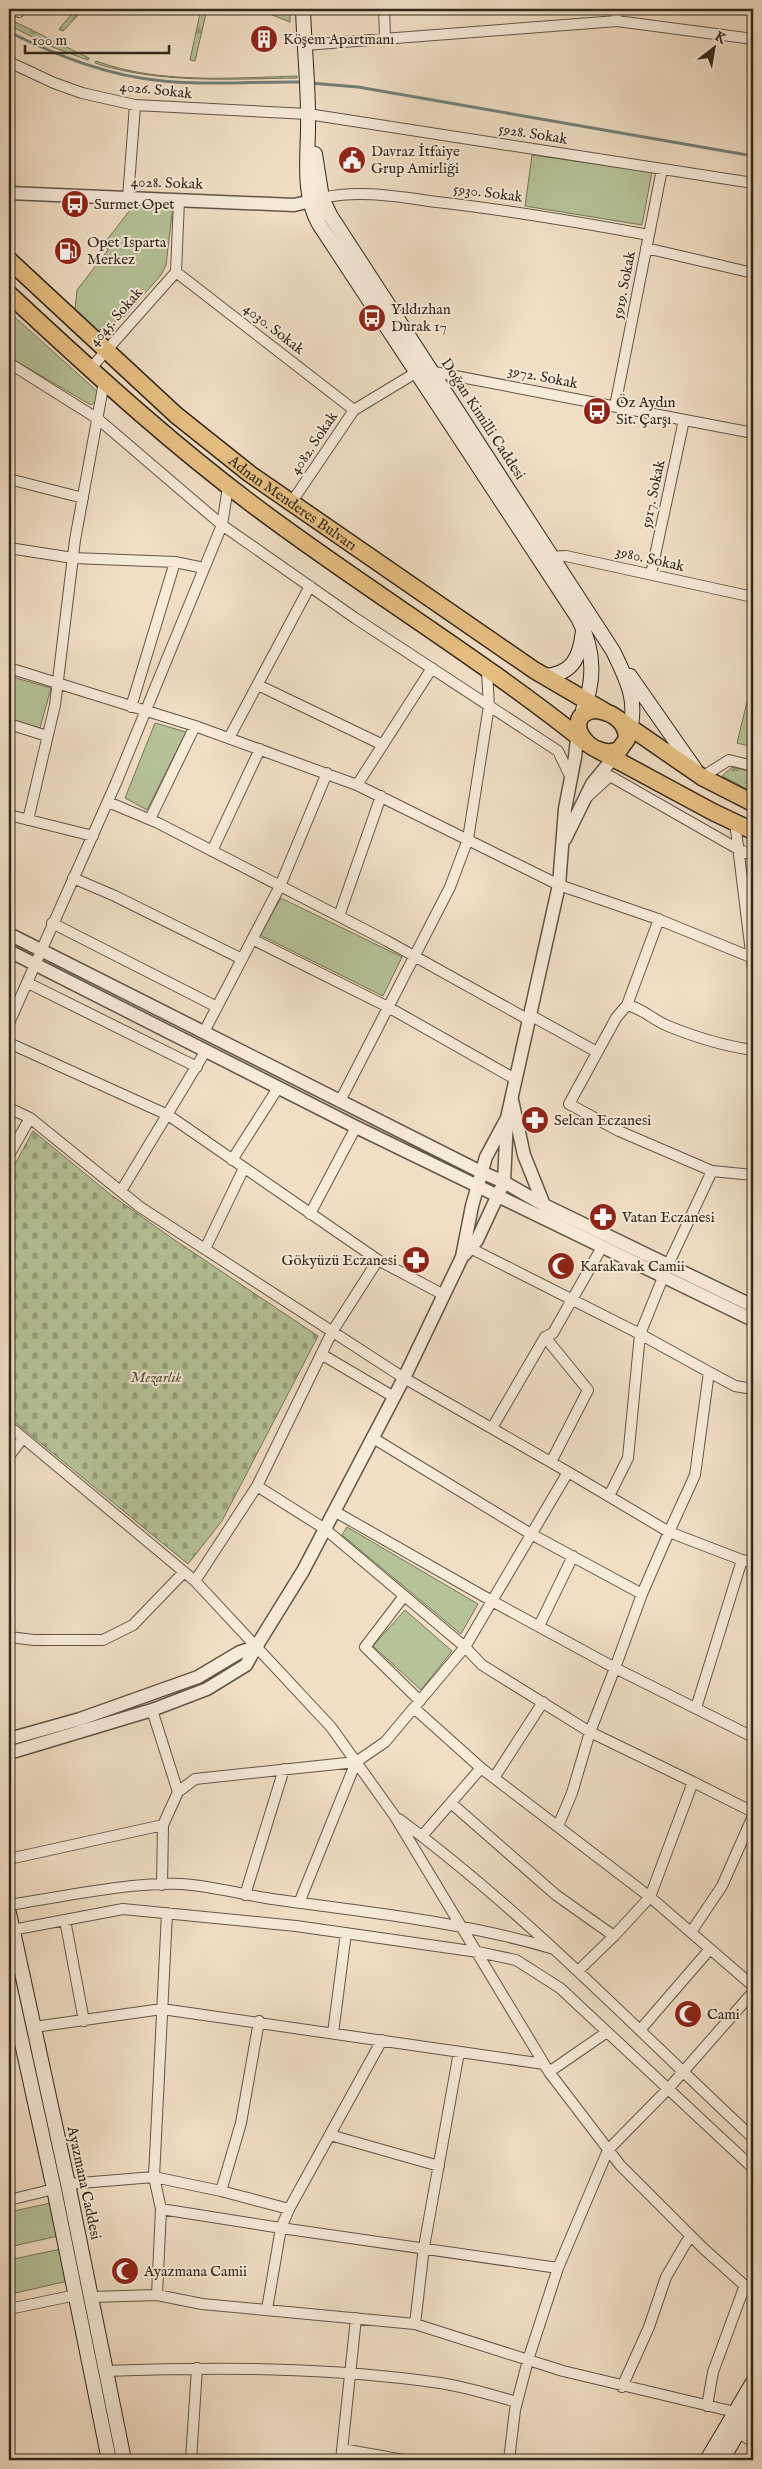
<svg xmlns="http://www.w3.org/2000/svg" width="762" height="2469" font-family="'IM FELL English',serif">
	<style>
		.green { fill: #b6c298; stroke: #74755a }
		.forest { fill: url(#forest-firs); stroke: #74755a }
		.cemetery { fill: url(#cemetery-stones); stroke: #74755a }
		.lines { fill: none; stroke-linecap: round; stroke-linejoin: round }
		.stream { stroke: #71807a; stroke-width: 3 }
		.minor-casing { stroke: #625646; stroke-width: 12 }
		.tertiary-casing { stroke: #625646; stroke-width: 15 }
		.secondary-casing { stroke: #32281c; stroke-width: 16 }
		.primary-casing { stroke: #32281c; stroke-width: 19 }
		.minor { stroke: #f6ead9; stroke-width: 10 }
		.tertiary { stroke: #f6ead9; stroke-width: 12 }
		.secondary { stroke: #f6ead9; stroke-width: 14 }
		.primary { stroke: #e8bf82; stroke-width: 16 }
		.labels { text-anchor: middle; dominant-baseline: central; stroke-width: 4; stroke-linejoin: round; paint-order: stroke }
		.poi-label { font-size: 15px; fill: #32281c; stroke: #f6ead9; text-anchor: start }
		.street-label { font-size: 15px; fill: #32281c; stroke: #f6ead9 }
		.park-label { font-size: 15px; font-style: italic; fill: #534e3b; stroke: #f6ead9 }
	</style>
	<defs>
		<pattern id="forest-firs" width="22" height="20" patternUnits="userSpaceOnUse" patternTransform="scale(1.25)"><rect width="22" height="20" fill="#b6c298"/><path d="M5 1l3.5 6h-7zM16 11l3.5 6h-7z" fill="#959e7b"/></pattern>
		<pattern id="cemetery-stones" width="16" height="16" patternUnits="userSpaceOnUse" patternTransform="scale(1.25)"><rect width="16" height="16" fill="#b6c298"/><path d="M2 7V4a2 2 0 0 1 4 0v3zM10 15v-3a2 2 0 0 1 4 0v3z" fill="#959e7b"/></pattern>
	</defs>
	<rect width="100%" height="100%" fill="#f1dec5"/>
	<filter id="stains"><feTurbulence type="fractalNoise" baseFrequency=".004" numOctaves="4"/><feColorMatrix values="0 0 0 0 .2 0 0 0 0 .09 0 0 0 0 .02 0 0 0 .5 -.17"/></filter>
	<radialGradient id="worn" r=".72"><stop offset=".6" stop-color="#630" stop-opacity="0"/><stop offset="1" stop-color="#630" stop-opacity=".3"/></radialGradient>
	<path class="green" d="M 257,9 L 290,9 L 290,22 Z
		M 532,155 L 652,172 L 642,225 L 525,206 Z
		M 134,205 L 173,206 L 166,265 L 161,275 L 125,316 L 98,331 L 75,309 L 77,290 L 108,250 L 103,245 Z
		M 9,312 L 98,392 L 96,401 L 91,405 L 9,357 Z
		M 9,676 L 51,688 L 40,728 L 9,719 Z
		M 747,702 L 753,704 L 753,747 L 737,743 Z
		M 155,723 L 186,732 L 147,810 L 125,798 Z
		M 281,898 L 402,957 L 383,996 L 260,935 Z
		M 347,1527 L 478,1604 L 461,1634 L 342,1535 Z
		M 405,1610 L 452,1651 L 421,1690 L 373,1646 Z
		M 51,2203 L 58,2236 L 9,2247 L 9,2212 Z
		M 61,2249 L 68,2281 L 11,2294 L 9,2260 Z"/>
	<path class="forest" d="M 76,9 L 84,9 L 63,31 L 59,29 Z
		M 201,9 L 207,9 L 195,61 L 190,60 Z
		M 9,19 L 89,58 L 88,60 L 52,47 L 9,25 Z
		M 96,61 C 158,84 232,78 297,76 L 297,78 C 230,79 159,84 95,63 Z
		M 732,767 L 753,772 L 753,792 L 722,776 Z"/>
	<path class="cemetery" d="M 33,1131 L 111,1195 L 173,1239 L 318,1336 L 222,1521 L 188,1564 L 9,1417 L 9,1175 Z"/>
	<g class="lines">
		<path class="stream" d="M 9,32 C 58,56 108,76 163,81 C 210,86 257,81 304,82
			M 310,83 L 358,87 L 753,156"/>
		<g class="minor-casing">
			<path id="minor" d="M 12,9 L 19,12
				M 384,9 L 385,38
				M 616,9 L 617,21
				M 305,45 L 617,21 L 753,39
				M 9,62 L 54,83 L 82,93 L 135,105 L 308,114 L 753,183
				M 128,198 L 135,105
				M 322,198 C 359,189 400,197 437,202 C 508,210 578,222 649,235
				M 646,248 L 753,273
				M 176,272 L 354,410
				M 9,363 L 98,419 L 222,525 L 355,618 L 558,751 L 571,778
				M 90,369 L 176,272 L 179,200
				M 615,406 L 662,169
				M 9,479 L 83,498
				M 291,503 L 354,410 L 417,372 L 424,370 L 753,433
				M 9,548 L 73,558 L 175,562 L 204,568
				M 547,557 L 566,556 L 753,597
				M 651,574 L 684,420
				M 9,668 L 195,726 L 357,785 L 559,885 L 655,918 L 753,958
				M 258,685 L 383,745
				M 131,707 L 175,562
				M 9,724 L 47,736
				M 229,738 L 310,586
				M 702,777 L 729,760 L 753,766
				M 357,785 L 432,668
				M 586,798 L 610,776 L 738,849 L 753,855
				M 108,802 L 158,823 L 387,941 L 529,1020
				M 9,815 L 93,836
				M 150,819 L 195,726
				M 28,820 L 55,705 L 75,540 L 104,382
				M 735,822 L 753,969
				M 212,851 L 260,749
				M 73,878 L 115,896 L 242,959
				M 339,916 L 381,796
				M 659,919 L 627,1005 L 616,1018 L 569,1104 L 619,1131 L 712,1171 L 753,1175
				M 52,923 L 217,1007
				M 252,939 L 388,1007 L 515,1079
				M 28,983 L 197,1067
				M 627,1005 C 642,1008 653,1020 668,1026 C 695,1037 724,1046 753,1050
				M 530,1015 L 597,1052
				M 9,1023 L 116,783 L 222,525 L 228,487
				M 204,1032 L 280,886 L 327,773
				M 9,1043 L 168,1115 L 378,1260 L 444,1295
				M 340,1101 L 450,887 L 468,839 L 489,706 L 487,671
				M 9,1108 L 30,1118 L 9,1155
				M 30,1118 L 140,1207 L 404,1378 L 568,1472 L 492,1601 L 615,1668 L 590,1732 L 693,1782
				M 232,1160 L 278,1088
				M 121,1191 L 205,1052
				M 310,1214 L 356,1127
				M 470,1248 L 640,1334 L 668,1265 L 712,1171
				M 205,1249 L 244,1168
				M 545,1337 L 588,1390 L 551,1462
				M 321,1354 L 394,1397
				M 709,1372 L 735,1386 L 753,1389
				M 9,1426 L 195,1581 L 331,1727 L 394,1815 L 549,2072 L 620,2165 L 704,2249 L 753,2293
				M 492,1428 L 545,1337 L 553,1333 L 602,1247
				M 373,1438 L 531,1534 L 642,1594 L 615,1668 L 753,1737
				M 9,1456 L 23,1438
				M 568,1472 L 669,1532 L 642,1594
				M 257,1486 L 325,1529 L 465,1647 L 385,1742 L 356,1762
				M 609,1496 L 628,1458 L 640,1334 L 709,1372 L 695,1475 L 669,1532 L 742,1560
				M 334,1511 L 492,1601 L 465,1647 L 482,1665 L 590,1732 L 572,1793 L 558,1826
				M 195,1581 L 257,1486 L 332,1332 L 378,1260
				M 404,1596 L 365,1647 L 420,1701
				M 539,1626 L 573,1556
				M 9,1637 L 34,1640 L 103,1640 L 133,1625 L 184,1572
				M 414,1708 L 481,1768 L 422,1836
				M 696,1708 L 742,1560 L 753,1562
				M 152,1710 L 178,1792
				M 481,1768 L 650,1897 L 614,1936
				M 494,1778 L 543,1702
				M 451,1803 L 556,1895 L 614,1936 L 579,1970
				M 753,1812 L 693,1782 L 650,1897 L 753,1986
				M 399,1819 C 527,1914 637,2030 753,2138
				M 163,1825 L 178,1792 L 195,1779 L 356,1762 L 299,1903
				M 9,1859 L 163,1825 L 162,1885
				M 245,1895 L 284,1769
				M 9,1905 C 63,1897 127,1882 182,1884 C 214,1886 247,1896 279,1900 C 372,1913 464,1922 554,1949
				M 65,1920 L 84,2021
				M 12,1930 L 123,1909 L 296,1926 L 478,1952 L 516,1960 L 560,1988 L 753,2168
				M 691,1932 L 722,1886 L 753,1816
				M 259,2021 L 241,2123 L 221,2191 L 289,2209 L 382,2040
				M 34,2027 L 162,2009 L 544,2064
				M 640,2030 L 710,1949
				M 333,2033 L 346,1933
				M 549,2072 L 607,2032
				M 330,2135 L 439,2166
				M 68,2184 L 154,2177 L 167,1913
				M 9,2200 L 54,2189
				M 161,2209 L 154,2177 L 221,2191
				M 157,2295 L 202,2304 L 415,2324 L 563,2371 L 735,2412
				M 91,2297 L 157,2295 L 161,2209 L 281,2228 L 289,2209
				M 9,2309 L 76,2295
				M 267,2309 L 281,2228 L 558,2268 L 608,2150 L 668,2089 L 753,1992
				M 415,2324 L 424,2247 L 459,2052
				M 106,2371 C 217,2367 329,2367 440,2383 C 466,2387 492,2395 517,2402
				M 622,2387 L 649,2327 L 666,2277 L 690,2236
				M 707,2406 L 713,2372 L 745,2285
				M 739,2433 L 753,2442
				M 342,2449 L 404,2460
				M 191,2460 L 197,2368
				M 341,2460 L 356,2318
				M 509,2460 L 515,2410 L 528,2360 L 558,2268"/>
		</g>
		<g class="tertiary-casing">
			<path id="tertiary" d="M 9,193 L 294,205 L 320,199
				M 565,839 L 592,784 L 618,752
				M 9,934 L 481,1172 L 504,1182 L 544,1205 L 753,1306
				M 9,951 L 356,1127 L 753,1320
				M 512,1100 L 524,1155 L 544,1205
				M 465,1254 L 477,1240 L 504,1182 L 507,1118 L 559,885 L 565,809 L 575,757 L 578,730
				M 256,1647 L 303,1571 L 404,1378 L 462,1257 L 472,1206 L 486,1157 L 507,1118
				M 9,1739 L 80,1719 L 198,1677 L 240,1652 L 256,1647 L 246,1665 L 207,1689 L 152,1710 L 9,1753"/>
		</g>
		<g class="secondary-casing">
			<path id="secondary" d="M 303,9 C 304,44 308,80 308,116 C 309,151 301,193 319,224 L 578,618 C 594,648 596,678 583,710
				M 315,154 L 322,198 L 330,215 L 613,651 C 628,682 639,702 628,737
				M 543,676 C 572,675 580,658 583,631
				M 630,676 L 695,769
				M 9,1913 L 68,2184 L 124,2460
				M 9,1984 L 54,2189 L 109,2460
				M 707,2460 L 753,2382
				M 722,2460 L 753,2407"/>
		</g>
		<g class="primary-casing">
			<g id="primary">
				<path id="s1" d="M 9,260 L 176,415 L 250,474 L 534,670 L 604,711"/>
				<path d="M 9,294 C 96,375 183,455 279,524 C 380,598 489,665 586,743"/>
				<path d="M 592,710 C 609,710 627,720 627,739 L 619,750 C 592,762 559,720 592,710 Z"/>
				<path d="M 618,719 L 702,777 L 753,803"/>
				<path d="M 598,750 L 713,812 L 753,831"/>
			</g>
		</g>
		<use href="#minor" class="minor"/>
		<use href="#tertiary" class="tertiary"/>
		<use href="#secondary" class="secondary"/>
		<use href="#primary" class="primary"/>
	</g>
	<defs>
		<g id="building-disc" transform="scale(1.4375)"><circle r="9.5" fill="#8f2418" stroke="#f6ead9"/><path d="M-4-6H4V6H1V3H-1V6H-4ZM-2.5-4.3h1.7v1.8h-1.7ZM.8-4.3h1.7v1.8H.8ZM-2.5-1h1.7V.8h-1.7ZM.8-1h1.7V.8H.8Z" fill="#fff"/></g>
		<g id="civic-disc" transform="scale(1.4375)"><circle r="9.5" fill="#8f2418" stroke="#f6ead9"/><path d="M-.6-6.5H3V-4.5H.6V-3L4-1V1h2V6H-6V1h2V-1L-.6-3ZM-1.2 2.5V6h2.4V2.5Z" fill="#fff"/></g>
		<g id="bus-disc" transform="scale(1.4375)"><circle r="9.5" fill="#8f2418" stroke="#f6ead9"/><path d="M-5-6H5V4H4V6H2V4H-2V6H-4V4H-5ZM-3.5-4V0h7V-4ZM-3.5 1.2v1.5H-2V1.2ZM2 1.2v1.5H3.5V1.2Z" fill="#fff"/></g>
		<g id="fuel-disc" transform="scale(1.4375)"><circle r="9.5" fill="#8f2418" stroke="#f6ead9"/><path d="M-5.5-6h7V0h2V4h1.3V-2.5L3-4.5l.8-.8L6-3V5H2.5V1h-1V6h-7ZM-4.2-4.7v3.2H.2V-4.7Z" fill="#fff"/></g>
		<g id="pharmacy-disc" transform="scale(1.4375)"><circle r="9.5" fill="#8f2418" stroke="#f6ead9"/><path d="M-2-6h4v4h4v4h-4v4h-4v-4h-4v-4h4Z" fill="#fff"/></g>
		<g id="mosque-disc" transform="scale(1.4375)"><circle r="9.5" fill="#8f2418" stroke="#f6ead9"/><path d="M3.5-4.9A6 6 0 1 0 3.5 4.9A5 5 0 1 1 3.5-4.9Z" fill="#fff"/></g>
	</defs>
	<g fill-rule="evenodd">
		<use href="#building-disc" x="264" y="39"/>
		<use href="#civic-disc" x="352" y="160"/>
		<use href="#bus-disc" x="75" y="204"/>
		<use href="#fuel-disc" x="68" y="251"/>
		<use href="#bus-disc" x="372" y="318"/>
		<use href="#bus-disc" x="597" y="411"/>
		<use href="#pharmacy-disc" x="535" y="1120"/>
		<use href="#pharmacy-disc" x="603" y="1217"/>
		<use href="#pharmacy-disc" x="416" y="1260"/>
		<use href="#mosque-disc" x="561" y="1266"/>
		<use href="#mosque-disc" x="688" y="2014"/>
		<use href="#mosque-disc" x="125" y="2271"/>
	</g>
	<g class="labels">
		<g class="poi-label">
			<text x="283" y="39">Köşem Apartmanı</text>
			<text x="371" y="151">Davraz İtfaiye<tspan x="371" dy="17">Grup Amirliği</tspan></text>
			<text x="94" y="204">Surmet Opet</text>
			<text x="87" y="242">Opet Isparta<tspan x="87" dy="17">Merkez</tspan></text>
			<text x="391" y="309">Yıldızhan<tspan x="391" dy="17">Durak 17</tspan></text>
			<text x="616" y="402">Öz Aydın<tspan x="616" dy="17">Sit. Çarşı</tspan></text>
			<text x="554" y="1120">Selcan Eczanesi</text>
			<text x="622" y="1217">Vatan Eczanesi</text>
			<text x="397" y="1260" text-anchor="end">Gökyüzü Eczanesi</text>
			<text x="580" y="1266">Karakavak Camii</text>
			<text x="707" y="2014">Cami</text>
			<text x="144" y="2271">Ayazmana Camii</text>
		</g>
		<g class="street-label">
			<text transform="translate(156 90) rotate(6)">4026. Sokak</text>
			<text transform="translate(533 134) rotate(9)">5928. Sokak</text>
			<text transform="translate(167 183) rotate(2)">4028. Sokak</text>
			<text transform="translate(488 193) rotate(7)">5930. Sokak</text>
			<text transform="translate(624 285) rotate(-79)">5919. Sokak</text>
			<text transform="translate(116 317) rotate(-49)">4045. Sokak</text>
			<text transform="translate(274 329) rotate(38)">4030. Sokak</text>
			<text transform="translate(543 377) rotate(11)">3972. Sokak</text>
			<text transform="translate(483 419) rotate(57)">Doğan Kimilli Caddesi</text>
			<text transform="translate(314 443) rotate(-56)">4082. Sokak</text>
			<text transform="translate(653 494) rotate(-78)">5917. Sokak</text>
			<text stroke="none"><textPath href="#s1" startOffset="374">Adnan Menderes Bulvarı</textPath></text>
			<text transform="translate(650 559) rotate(13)">3980. Sokak</text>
			<text transform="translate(84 2183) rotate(78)">Ayazmana Caddesi</text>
		</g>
		<g class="park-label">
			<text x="156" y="1377">Mezarlık</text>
		</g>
	</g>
	<rect width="762" height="2469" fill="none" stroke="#f1dec5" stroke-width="30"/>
	<rect x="10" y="10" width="742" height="2449" fill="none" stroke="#32281c" stroke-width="2.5"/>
	<rect x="15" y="15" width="732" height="2439" fill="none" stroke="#32281c"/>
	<g transform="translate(714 48) rotate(31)" stroke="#f6ead9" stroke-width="4" paint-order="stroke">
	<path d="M0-4L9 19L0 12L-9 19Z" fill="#32281c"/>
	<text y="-8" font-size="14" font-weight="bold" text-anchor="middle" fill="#32281c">K</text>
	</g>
	<path d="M25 45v8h144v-8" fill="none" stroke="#32281c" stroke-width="2.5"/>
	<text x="32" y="45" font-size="15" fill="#32281c" stroke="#f6ead9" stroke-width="4" paint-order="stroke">100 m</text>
	<rect width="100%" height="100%" filter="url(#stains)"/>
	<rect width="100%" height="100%" fill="url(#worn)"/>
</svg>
